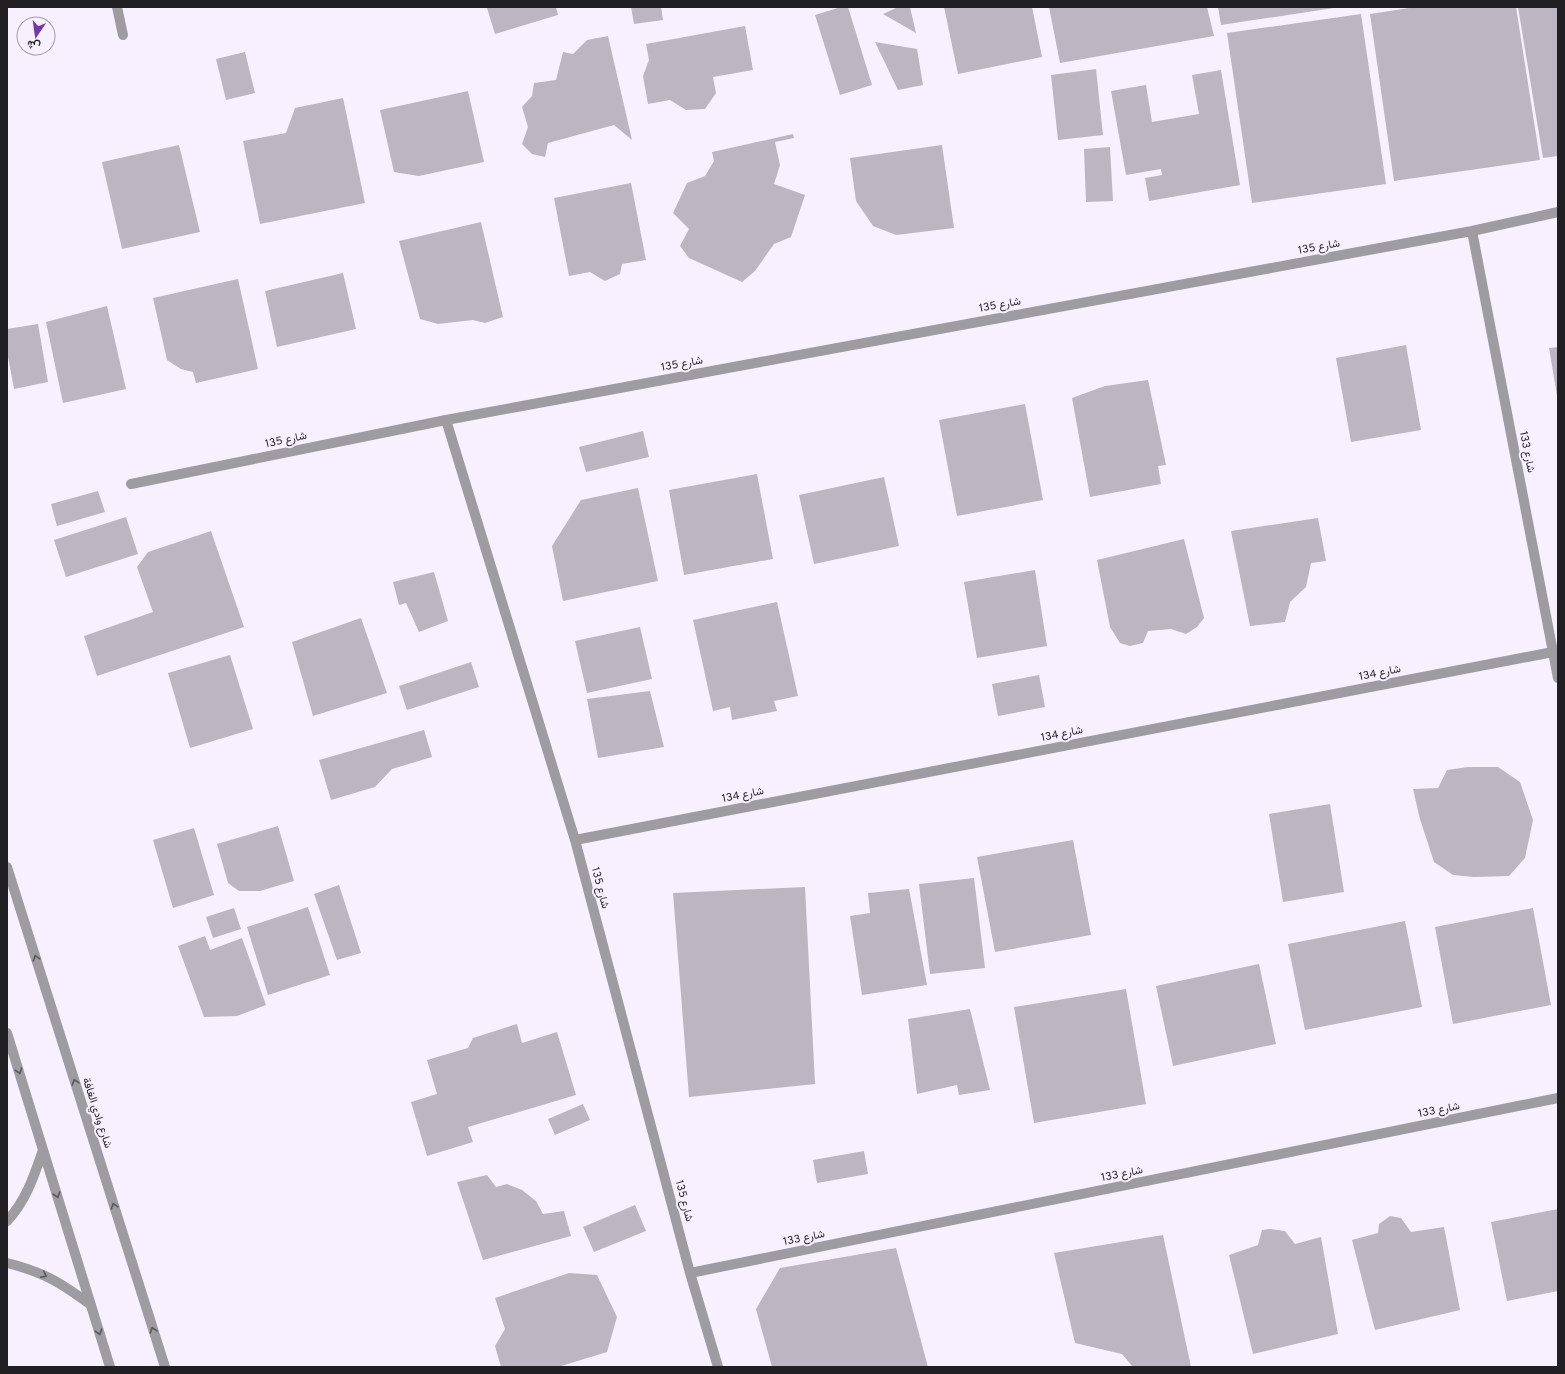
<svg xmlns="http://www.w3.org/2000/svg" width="1565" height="1374" font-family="Overpass,Vazirmatn,sans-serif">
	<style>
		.building { fill: #bcb6c3 }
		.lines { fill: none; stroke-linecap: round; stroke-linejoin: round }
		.minor { stroke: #9e9ba1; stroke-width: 10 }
		.oneway { stroke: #59575c }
		.labels { text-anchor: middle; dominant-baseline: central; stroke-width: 4; stroke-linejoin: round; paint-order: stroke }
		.street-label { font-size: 11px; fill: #211f24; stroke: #f7f0ff }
	</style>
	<rect width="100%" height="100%" fill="#f7f0ff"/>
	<path class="building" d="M 490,7 L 556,7 L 558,15 L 495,34 L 487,8 Z
		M 631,7 L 661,7 L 663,20 L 634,24 Z
		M 841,7 L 848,7 L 872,85 L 840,95 L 815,15 Z
		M 898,7 L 910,7 L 916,33 L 883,14 Z
		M 944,7 L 1032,7 L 1042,57 L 958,74 Z
		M 1049,7 L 1207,7 L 1214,36 L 1060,63 Z
		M 1218,7 L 1334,7 L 1334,8 L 1221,25 Z
		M 1416,7 L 1516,7 L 1540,160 L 1394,181 L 1370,14 Z
		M 1518,7 L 1558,7 L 1558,156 L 1543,158 Z
		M 1361,14 L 1386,184 L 1252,203 L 1227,33 Z
		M 745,26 L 753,70 L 713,77 L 716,93 L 705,109 L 686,110 L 670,100 L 648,104 L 643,76 L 649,60 L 646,44 Z
		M 608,36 L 632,140 L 614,125 L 548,143 L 545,157 L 532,154 L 522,144 L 528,127 L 522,107 L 532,96 L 534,83 L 556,80 L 563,52 L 573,54 L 587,40 Z
		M 875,42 L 917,49 L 923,85 L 898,90 Z
		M 245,52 L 255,93 L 226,100 L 216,59 Z
		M 1096,69 L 1103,135 L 1058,140 L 1051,75 Z
		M 1221,70 L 1240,185 L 1149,201 L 1145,178 L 1162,175 L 1161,169 L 1126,175 L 1111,91 L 1146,85 L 1152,122 L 1199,114 L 1192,75 Z
		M 468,91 L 484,162 L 419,176 L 394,172 L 380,110 Z
		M 343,98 L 365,203 L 260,224 L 243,141 L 286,133 L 295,108 Z
		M 793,134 L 794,138 L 775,142 L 780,165 L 774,184 L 805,195 L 791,237 L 774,244 L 755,271 L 742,282 L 689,258 L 680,246 L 689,229 L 673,213 L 687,183 L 705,176 L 714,161 L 712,152 Z
		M 179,145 L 200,232 L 122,249 L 102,162 Z
		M 942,145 L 954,228 L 896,235 L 873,226 L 856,201 L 850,158 Z
		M 1110,147 L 1113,201 L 1086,202 L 1084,149 Z
		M 631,183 L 646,260 L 622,264 L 620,274 L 605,281 L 590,272 L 569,276 L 554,198 Z
		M 481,222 L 503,317 L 485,323 L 473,320 L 438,324 L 420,319 L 399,241 Z
		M 343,273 L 356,329 L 277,347 L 265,291 Z
		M 238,279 L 258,369 L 196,383 L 193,372 L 181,369 L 167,360 L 153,298 Z
		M 107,306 L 126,389 L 63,403 L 46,322 Z
		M 38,324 L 48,382 L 14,389 L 7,351 L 7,329 Z
		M 1406,345 L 1421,430 L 1351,442 L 1336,358 Z
		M 1558,347 L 1558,396 L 1557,396 L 1549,348 Z
		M 1148,380 L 1166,465 L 1158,466 L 1161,484 L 1090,497 L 1072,398 L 1105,386 Z
		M 1025,404 L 1043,500 L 957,516 L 939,420 Z
		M 643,431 L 649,457 L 586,472 L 579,447 Z
		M 757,474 L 773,559 L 684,575 L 669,490 Z
		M 884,477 L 899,546 L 814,564 L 799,495 Z
		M 638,488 L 658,581 L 563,601 L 552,546 L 581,500 Z
		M 98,491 L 105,512 L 57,526 L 51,504 Z
		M 126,517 L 138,554 L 66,577 L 54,540 Z
		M 1318,518 L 1326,561 L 1311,563 L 1306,587 L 1290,602 L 1285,622 L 1250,626 L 1231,531 Z
		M 211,531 L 244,627 L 97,676 L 84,636 L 153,612 L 137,567 L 148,552 Z
		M 1184,539 L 1204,618 L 1197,627 L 1186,634 L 1171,629 L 1148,631 L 1143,643 L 1130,646 L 1120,643 L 1110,627 L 1097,560 Z
		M 1035,570 L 1047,646 L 977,658 L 964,582 Z
		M 434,572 L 448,621 L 419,632 L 406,603 L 399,605 L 393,582 Z
		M 777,602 L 798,696 L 774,701 L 777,711 L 732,720 L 730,707 L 713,711 L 693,620 Z
		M 361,618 L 387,693 L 313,716 L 292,642 Z
		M 640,627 L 652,679 L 587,693 L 575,641 Z
		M 230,655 L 253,729 L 190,748 L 168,673 Z
		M 471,662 L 479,687 L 407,710 L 399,686 Z
		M 1039,675 L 1045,707 L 998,716 L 992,684 Z
		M 650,691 L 664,747 L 598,758 L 587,699 Z
		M 424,730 L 432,757 L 392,769 L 375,787 L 331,800 L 319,760 Z
		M 1468,767 L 1498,767 L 1520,782 L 1533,820 L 1525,858 L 1509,876 L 1474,877 L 1453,875 L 1434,862 L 1420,819 L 1413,789 L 1438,788 L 1447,770 Z
		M 1330,804 L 1344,892 L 1283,902 L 1269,814 Z
		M 278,826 L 294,881 L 260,891 L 239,891 L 228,883 L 217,844 Z
		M 194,828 L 214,895 L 173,908 L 153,840 Z
		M 1073,840 L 1091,935 L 995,952 L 977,857 Z
		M 974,878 L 985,968 L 930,974 L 919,884 Z
		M 339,885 L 361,953 L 337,960 L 314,894 Z
		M 805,887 L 815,1084 L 689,1097 L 673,893 Z
		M 909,889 L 927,985 L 862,995 L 850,916 L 870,913 L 868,893 Z
		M 308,907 L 330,975 L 268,995 L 247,927 Z
		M 234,908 L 241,929 L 213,938 L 206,917 Z
		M 1533,908 L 1551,1005 L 1453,1024 L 1435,927 Z
		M 1405,921 L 1422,1007 L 1305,1030 L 1288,944 Z
		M 205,936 L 210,950 L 242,938 L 266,1005 L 237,1016 L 204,1017 L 178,946 Z
		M 1259,964 L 1276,1044 L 1173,1066 L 1156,986 Z
		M 1126,989 L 1146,1104 L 1034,1123 L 1014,1007 Z
		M 970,1009 L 990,1090 L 959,1095 L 957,1085 L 917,1094 L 908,1019 Z
		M 517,1024 L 522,1043 L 557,1032 L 576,1095 L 468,1127 L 473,1142 L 427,1156 L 411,1102 L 437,1094 L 427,1060 L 468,1048 L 473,1038 Z
		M 583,1104 L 590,1120 L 555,1135 L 548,1119 Z
		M 864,1151 L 868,1174 L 817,1183 L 813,1160 Z
		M 487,1175 L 496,1187 L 507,1184 L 522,1190 L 536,1201 L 543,1214 L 564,1211 L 571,1236 L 483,1260 L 457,1182 Z
		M 635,1205 L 646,1231 L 594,1252 L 583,1227 Z
		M 1558,1209 L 1558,1291 L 1507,1301 L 1491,1222 Z
		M 1390,1216 L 1401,1218 L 1411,1232 L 1444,1227 L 1460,1310 L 1375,1330 L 1352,1240 L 1378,1233 L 1379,1224 Z
		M 1270,1229 L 1285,1231 L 1295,1244 L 1321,1237 L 1338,1334 L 1253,1354 L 1229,1255 L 1258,1245 L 1262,1230 Z
		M 1163,1235 L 1191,1367 L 1133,1367 L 1122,1354 L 1075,1343 L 1054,1253 Z
		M 896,1248 L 928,1367 L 772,1367 L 756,1309 L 780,1268 Z
		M 569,1273 L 597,1275 L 617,1317 L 607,1352 L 558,1367 L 501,1367 L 495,1346 L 505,1329 L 495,1298 Z"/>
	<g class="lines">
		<path class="minor" d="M 117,7 L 123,35
			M 1472,231 L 1558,678
			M 446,420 L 575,840 L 690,1273 L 718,1367
			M 131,484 L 446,420 L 1472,231 L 1558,212
			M 575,840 L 1553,652
			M 7,867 L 165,1367
			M 7,1033 L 110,1367
			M 7,1221 C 26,1201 34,1176 43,1150
			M 7,1263 C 44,1272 61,1283 91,1305
			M 690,1273 L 1558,1098"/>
	</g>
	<defs><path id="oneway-chevron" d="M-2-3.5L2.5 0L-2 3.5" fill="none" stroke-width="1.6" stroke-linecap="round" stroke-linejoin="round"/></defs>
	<g class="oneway">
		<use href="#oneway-chevron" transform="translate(36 958) rotate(-108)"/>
		<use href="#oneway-chevron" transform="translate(19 1071) rotate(73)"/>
		<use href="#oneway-chevron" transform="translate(75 1082) rotate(-108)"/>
		<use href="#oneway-chevron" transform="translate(57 1195) rotate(73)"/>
		<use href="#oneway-chevron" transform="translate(114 1206) rotate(-108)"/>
		<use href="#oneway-chevron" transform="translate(44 1275) rotate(26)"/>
		<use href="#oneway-chevron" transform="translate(153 1330) rotate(-108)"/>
		<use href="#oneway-chevron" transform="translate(99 1332) rotate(73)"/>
	</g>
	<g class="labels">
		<g class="street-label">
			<text transform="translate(1319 247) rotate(-10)">شارع 135</text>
			<text transform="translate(1000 305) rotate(-10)">شارع 135</text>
			<text transform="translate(682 364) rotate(-10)">شارع 135</text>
			<text transform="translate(286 440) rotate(-12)">شارع 135</text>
			<text transform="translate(1527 452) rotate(79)">شارع 133</text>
			<text transform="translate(1380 673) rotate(-11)">شارع 134</text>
			<text transform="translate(1062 734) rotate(-11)">شارع 134</text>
			<text transform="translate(743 795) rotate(-11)">شارع 134</text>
			<text transform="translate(600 888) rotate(75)">شارع 135</text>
			<text transform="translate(1439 1110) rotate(-11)">شارع 133</text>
			<text transform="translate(97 1113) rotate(72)">شارع وادي الغافة</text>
			<text transform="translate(1122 1174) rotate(-11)">شارع 133</text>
			<text transform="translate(684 1201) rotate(75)">شارع 135</text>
			<text transform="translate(804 1238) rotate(-11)">شارع 133</text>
		</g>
	</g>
	<rect width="1565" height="1374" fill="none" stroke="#211f24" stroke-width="16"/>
	<g transform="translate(36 36) rotate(193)"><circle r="19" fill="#f7f0ff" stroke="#a19ca7"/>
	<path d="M0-3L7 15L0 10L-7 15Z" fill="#7737ac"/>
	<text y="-6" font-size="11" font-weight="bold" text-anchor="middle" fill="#211f24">ش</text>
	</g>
</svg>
